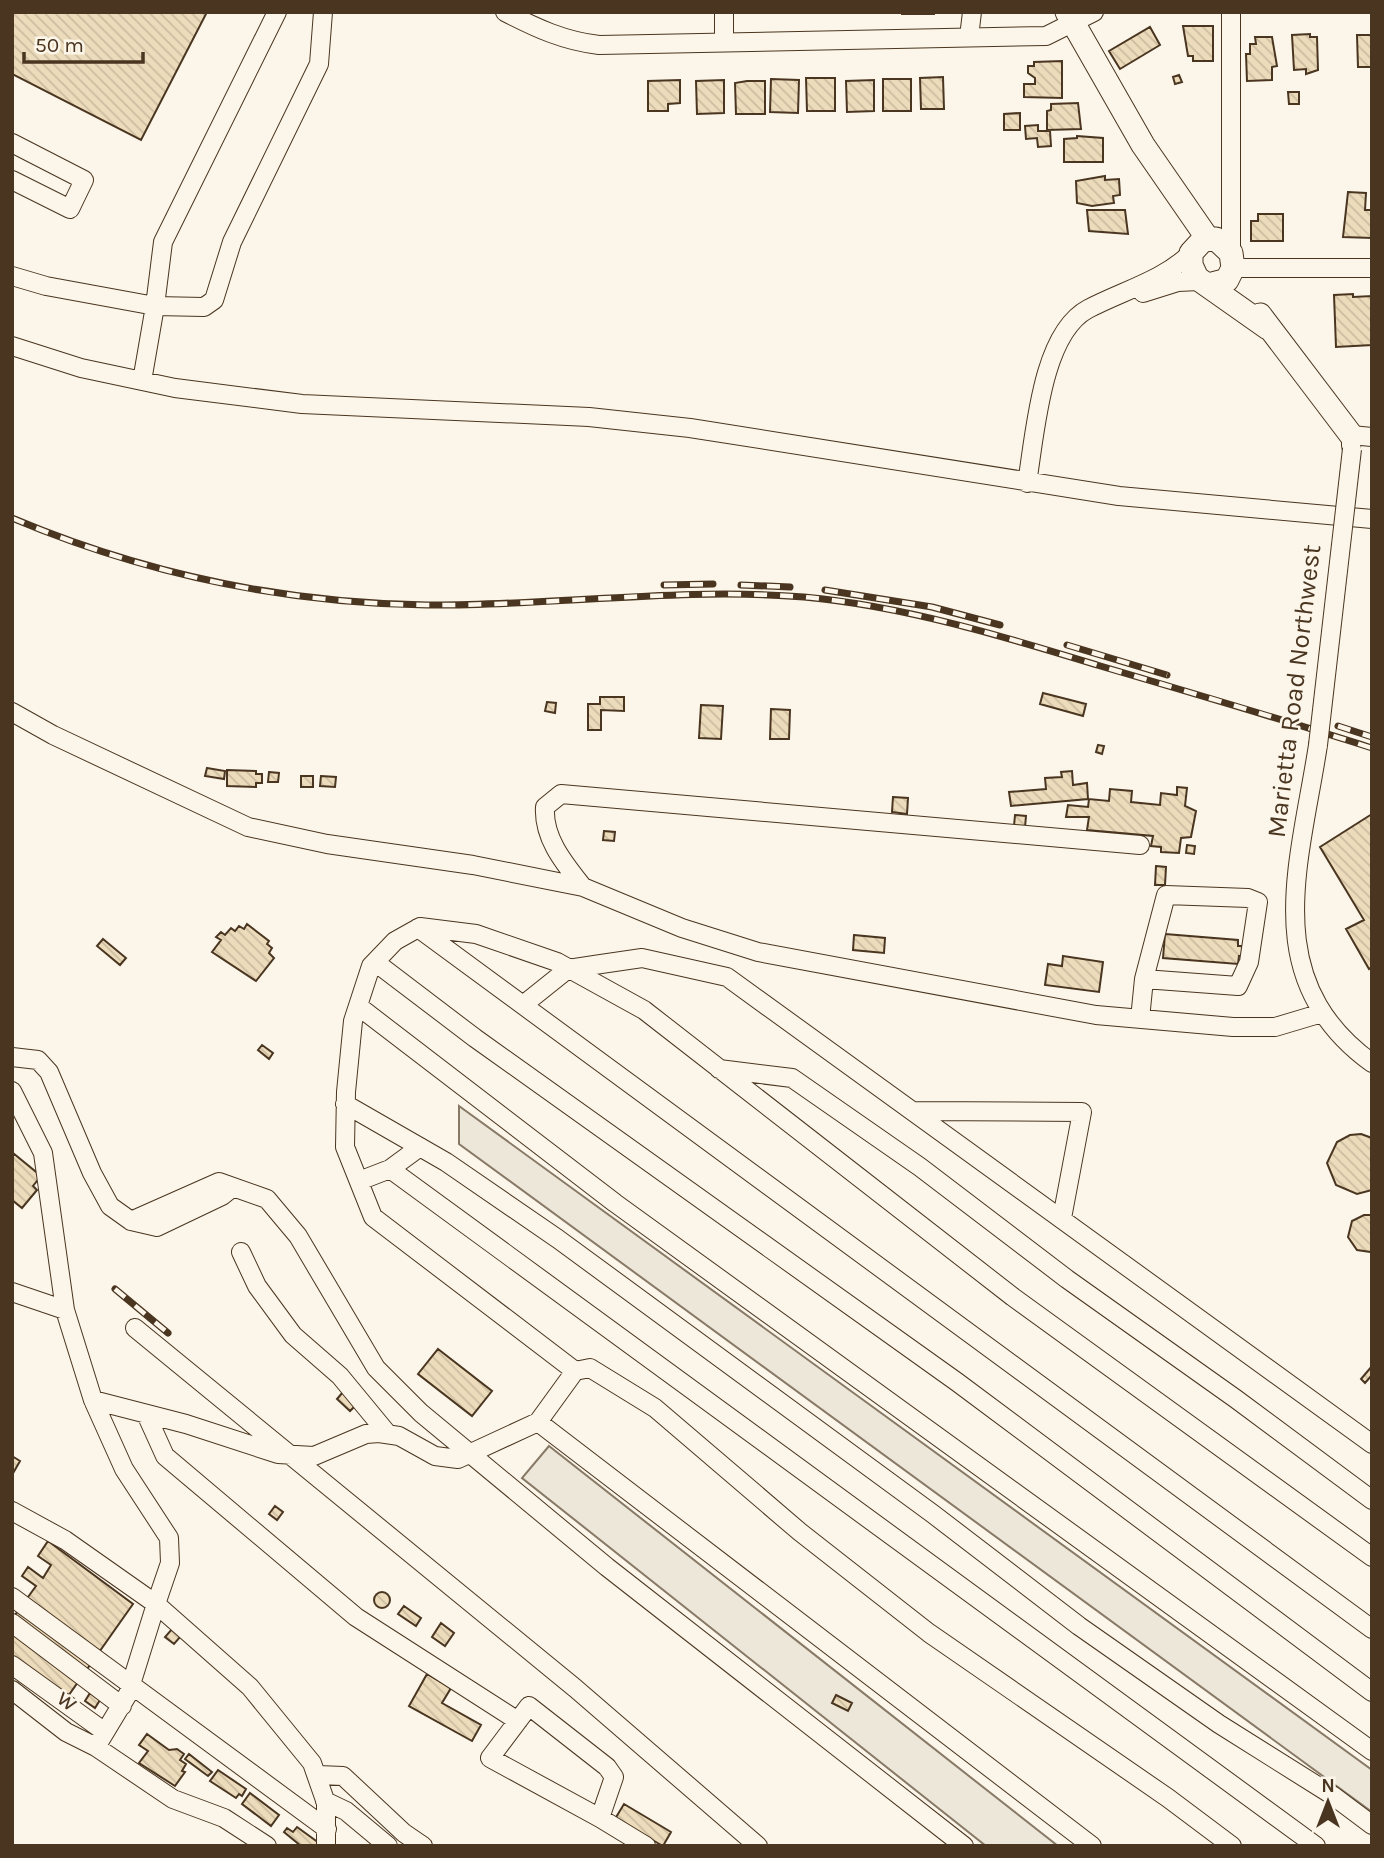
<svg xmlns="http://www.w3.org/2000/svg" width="1384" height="1858" font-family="Karla,sans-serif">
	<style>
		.parking { fill: #ede7d9; stroke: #887966; stroke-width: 2 }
		.building { fill: url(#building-back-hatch); stroke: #4a3520; stroke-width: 2 }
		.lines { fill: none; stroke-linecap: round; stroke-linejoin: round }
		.minor-casing { stroke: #4a3520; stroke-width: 20 }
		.major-casing { stroke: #4a3520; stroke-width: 25 }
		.minor { stroke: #fbf6e9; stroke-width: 18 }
		.major { stroke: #fbf6e9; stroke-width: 23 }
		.rail-casing { stroke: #4a3520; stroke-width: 7 }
		.rail { stroke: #fbf6e9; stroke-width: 4.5; stroke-dasharray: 13; stroke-linecap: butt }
		.minor-bridge-casing { stroke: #4a3520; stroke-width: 20; stroke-linecap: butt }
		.minor-bridge { stroke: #fbf6e9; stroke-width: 18 }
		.labels { text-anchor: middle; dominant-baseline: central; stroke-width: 5; stroke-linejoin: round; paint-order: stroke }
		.street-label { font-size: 26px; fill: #4a3520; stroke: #fbf6e9 }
	</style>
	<defs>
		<pattern id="building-back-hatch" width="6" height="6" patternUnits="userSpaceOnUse" patternTransform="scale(1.75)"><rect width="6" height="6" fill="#ecdcbc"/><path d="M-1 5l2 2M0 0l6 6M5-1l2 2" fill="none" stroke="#ccbda1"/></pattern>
	</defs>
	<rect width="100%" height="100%" fill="#fbf6e9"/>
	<path class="parking" d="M 459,1106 L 1372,1770 L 1372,1812 L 459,1144 Z
		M 549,1446 L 1058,1846 L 986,1846 L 522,1478 Z"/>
	<path class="building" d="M 12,12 L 207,12 L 141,140 L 12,74 Z
		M 902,12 L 934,12 L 934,14 L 902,14 Z
		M 1183,26 L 1213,26 L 1213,61 L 1193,61 L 1193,56 L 1188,56 Z
		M 1150,27 L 1160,45 L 1120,69 L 1109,51 Z
		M 1310,34 L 1310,37 L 1317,37 L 1318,70 L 1306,74 L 1306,69 L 1294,70 L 1292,35 Z
		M 1357,35 L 1372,35 L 1372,67 L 1358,67 Z
		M 1255,37 L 1272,37 L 1277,66 L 1272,67 L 1272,80 L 1247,81 L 1246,54 L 1250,54 L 1250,44 L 1256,44 Z
		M 1062,61 L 1062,98 L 1024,97 L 1024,84 L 1035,84 L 1035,78 L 1028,73 L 1028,66 L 1034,66 L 1034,62 Z
		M 1179,75 L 1182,82 L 1175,84 L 1173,77 Z
		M 943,77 L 944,109 L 921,109 L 920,78 Z
		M 806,78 L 835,78 L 835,111 L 807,111 Z
		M 771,79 L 799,80 L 798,113 L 770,112 Z
		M 883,79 L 911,79 L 911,111 L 883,111 Z
		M 680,80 L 680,103 L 668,104 L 668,111 L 648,111 L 648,81 Z
		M 724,80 L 724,113 L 697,114 L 696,81 Z
		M 874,80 L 874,111 L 847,112 L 846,81 Z
		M 747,81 L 765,81 L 765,114 L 736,114 L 735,83 Z
		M 1288,92 L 1299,92 L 1299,104 L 1289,104 Z
		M 1078,103 L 1081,129 L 1047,130 L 1047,111 L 1051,110 L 1051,104 Z
		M 1020,113 L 1020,130 L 1004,130 L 1004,114 Z
		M 1038,125 L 1038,131 L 1050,131 L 1051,146 L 1038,147 L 1037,138 L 1026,139 L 1025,126 Z
		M 1077,136 L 1103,138 L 1103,162 L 1064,162 L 1064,139 L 1077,138 Z
		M 1105,176 L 1105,180 L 1119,179 L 1120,195 L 1113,196 L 1114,203 L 1092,206 L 1077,203 L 1076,181 Z
		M 1348,192 L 1366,193 L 1365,210 L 1372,210 L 1372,238 L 1343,237 Z
		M 1087,210 L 1125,210 L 1128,234 L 1089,231 Z
		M 1258,214 L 1283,214 L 1283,241 L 1251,241 L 1251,221 L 1258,221 Z
		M 1353,294 L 1353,297 L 1372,296 L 1372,345 L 1336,347 L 1334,295 Z
		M 1043,693 L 1086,704 L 1083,716 L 1040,704 Z
		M 600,697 L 624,697 L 624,711 L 601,710 L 601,730 L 588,730 L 588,704 L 600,704 Z
		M 547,702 L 556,703 L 555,713 L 545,711 Z
		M 701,705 L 723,706 L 721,739 L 699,738 Z
		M 771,709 L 790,710 L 789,739 L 770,739 Z
		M 1098,745 L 1104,746 L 1102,754 L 1096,752 Z
		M 207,768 L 225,771 L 224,779 L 205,776 Z
		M 227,770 L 256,771 L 256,774 L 262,774 L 262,783 L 256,783 L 256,787 L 227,786 Z
		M 1072,771 L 1073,785 L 1087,783 L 1088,799 L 1011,806 L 1009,792 L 1046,789 L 1045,778 L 1062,777 L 1061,772 Z
		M 269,772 L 279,773 L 278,782 L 268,782 Z
		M 301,776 L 313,776 L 313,787 L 301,787 Z
		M 321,776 L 336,777 L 335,787 L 320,786 Z
		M 1177,787 L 1187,788 L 1185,806 L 1196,811 L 1191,837 L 1181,838 L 1179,853 L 1161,852 L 1161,847 L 1151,846 L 1153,836 L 1087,830 L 1089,817 L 1066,817 L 1068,805 L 1088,807 L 1089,799 L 1109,801 L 1110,789 L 1132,791 L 1131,802 L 1160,805 L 1161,793 L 1177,795 Z
		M 893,797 L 908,798 L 907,814 L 892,812 Z
		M 1372,814 L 1372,967 L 1369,969 L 1346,929 L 1364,920 L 1320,847 Z
		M 1015,815 L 1026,816 L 1025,827 L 1014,826 Z
		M 604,831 L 615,832 L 614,841 L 603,840 Z
		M 1187,845 L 1195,846 L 1194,854 L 1186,853 Z
		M 1156,866 L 1166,867 L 1165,885 L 1155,885 Z
		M 247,924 L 269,941 L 267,944 L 272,948 L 269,953 L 274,958 L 256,981 L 212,952 L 221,940 L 216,937 L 221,932 L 225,935 L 231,928 L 235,931 L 239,926 L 244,929 Z
		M 1165,934 L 1238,940 L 1238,946 L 1244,946 L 1243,956 L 1239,956 L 1238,964 L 1163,958 Z
		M 854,935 L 885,938 L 884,953 L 853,950 Z
		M 103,939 L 126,958 L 120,965 L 97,946 Z
		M 1063,956 L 1103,962 L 1099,992 L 1045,985 L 1048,964 L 1062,966 Z
		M 262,1045 L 273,1053 L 269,1059 L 258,1050 Z
		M 1361,1134 L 1372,1138 L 1372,1190 L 1357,1194 L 1336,1185 L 1327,1163 L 1337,1142 L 1350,1135 Z
		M 13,1153 L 41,1176 L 33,1186 L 37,1190 L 22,1208 L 12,1200 Z
		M 1364,1215 L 1372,1215 L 1371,1252 L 1357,1250 L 1348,1237 L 1352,1221 Z
		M 438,1349 L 492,1391 L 472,1416 L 418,1374 Z
		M 1372,1366 L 1372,1375 L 1365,1383 L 1361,1379 Z
		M 343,1392 L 357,1404 L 350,1411 L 337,1399 Z
		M 12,1456 L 20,1461 L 12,1475 Z
		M 275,1506 L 283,1512 L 277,1520 L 269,1514 Z
		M 48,1541 L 133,1604 L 66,1699 L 12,1660 L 12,1619 L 36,1586 L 22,1576 L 28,1567 L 43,1578 L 51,1565 L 38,1556 Z
		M374 1600a8 8 0 1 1 16 0a8 8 0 1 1-16 0Z
		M 404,1606 L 421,1618 L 416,1626 L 398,1614 Z
		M 441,1623 L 454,1633 L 445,1646 L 432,1637 Z
		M 172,1629 L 181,1636 L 174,1644 L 165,1637 Z
		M 427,1674 L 451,1688 L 442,1703 L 481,1725 L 472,1741 L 409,1706 Z
		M 90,1693 L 100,1700 L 95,1708 L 85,1701 Z
		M 836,1695 L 852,1703 L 848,1711 L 832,1703 Z
		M 147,1734 L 169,1750 L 177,1749 L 184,1754 L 180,1760 L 186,1764 L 182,1771 L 185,1772 L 175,1786 L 139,1763 L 148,1751 L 139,1745 Z
		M 189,1754 L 212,1772 L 208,1776 L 185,1759 Z
		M 218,1770 L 246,1789 L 242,1796 L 239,1794 L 236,1798 L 210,1781 Z
		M 250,1793 L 279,1815 L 271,1826 L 242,1804 Z
		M 624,1804 L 671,1832 L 663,1846 L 615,1819 Z
		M 297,1827 L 319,1843 L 317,1846 L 301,1846 L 284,1832 L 287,1828 L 293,1832 Z"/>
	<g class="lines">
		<g class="minor-casing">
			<path id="minor" d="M 505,12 C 536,28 564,41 599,45 L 1046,36 L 1094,12
				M 969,37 L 972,12
				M 724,42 L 724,12
				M 12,143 L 84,180 L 70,209 L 12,180
				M 1231,253 L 1231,12
				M 1233,268 L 1372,268
				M 12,276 L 46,286 L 155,306 L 163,242 L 277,12
				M 1143,293 L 1178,282 L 1199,281
				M 12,346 L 81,368 L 175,388 L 302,404 L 589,417 L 690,428 L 1119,496 L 1372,519
				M 142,381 L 155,306 L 204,307 L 214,300 L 232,242 L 319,64 L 323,12
				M 1351,446 L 1351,435 L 1372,437
				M 1027,483 C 1035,436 1041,334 1088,309 C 1122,291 1164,280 1191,253
				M 12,712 L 53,735 L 248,827 L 327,844 L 473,865 L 583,887 L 682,928 L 758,952 L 1096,1015 L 1233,1027 L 1275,1027 L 1322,1013
				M 1318,745 C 1300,863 1257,980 1372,1063
				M 583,887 C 564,863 543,838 545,807 L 561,794 L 1140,845
				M 418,928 L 1372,1629
				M 375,962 L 475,1038 L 957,1382 L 1372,1692
				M 523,1005 L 568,969 L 601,964 L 642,958 L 727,977 L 1372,1444
				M 358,1006 L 615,1203 L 1372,1751
				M 1140,1019 L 1144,979 L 1238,986 L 1249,962 L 1258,902 L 1248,898 L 1166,895 L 1144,979
				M 12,1057 L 38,1060 L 49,1072 L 92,1173 L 110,1206 L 131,1221 L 157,1227 L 222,1196 L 232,1188
				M 719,1069 L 792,1078 L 920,1167 L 1067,1279 L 1236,1399 L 1372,1500
				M 12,1091 L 43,1153 L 65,1310 L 93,1400 L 186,1424 L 278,1454 L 314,1456 L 366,1434 L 379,1433 L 399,1436 L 435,1456 L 458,1459 L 538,1422 L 575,1371 L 373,1217 L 345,1147 L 346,1092 L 353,1021 L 371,966 L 395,941 L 420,927 L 476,934 L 557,962 L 644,1010 L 1013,1297 L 1372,1557
				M 345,1104 L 446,1162 L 558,1239 L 933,1514 L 1079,1626 L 1219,1724 L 1332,1795 L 1372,1825
				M 914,1111 L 1082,1112 L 1062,1218
				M 390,1169 L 420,1147
				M 359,1181 L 390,1169 L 1316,1846
				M 131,1221 L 219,1182 L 267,1199 L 298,1236 L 376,1368 L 421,1413 L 607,1567 L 964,1846
				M 241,1252 L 257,1286 L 293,1335 L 340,1376 L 387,1433
				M 12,1292 L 65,1310
				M 135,1328 L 575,1688 L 758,1846
				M 575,1371 L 590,1368 L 655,1408 L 800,1532 L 929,1633 L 1168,1798 L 1232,1846
				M 93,1400 L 124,1469 L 169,1538 L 170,1563 L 156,1604 L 250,1687 L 312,1763 L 326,1803 L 326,1846
				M 146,1414 L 165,1456 L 356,1617 L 518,1721
				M 538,1422 L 1092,1846
				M 12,1511 L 65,1540 L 156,1604 L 128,1694 L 96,1747
				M 12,1597 L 327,1829
				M 12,1623 L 122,1706
				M 12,1665 L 105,1732
				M 12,1690 L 66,1732 L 96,1747 L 173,1799 L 224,1818 L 267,1846
				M 318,1775 L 343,1776 L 404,1833 L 423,1846
				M 325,1801 L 346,1811 L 388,1846
				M 600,1818 L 490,1758 L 529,1706 L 607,1767 L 614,1777 L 600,1818 L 646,1846"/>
		</g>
		<g class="major-casing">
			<path id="major" d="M 1067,12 L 1143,145 L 1208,239
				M 1208,285 L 1227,280 L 1233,268 L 1231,253 L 1216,239 L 1203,240 L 1191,253 L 1191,265 L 1197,278 L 1268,328
				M 1260,315 L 1351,435"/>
		</g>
		<use href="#minor" class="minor"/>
		<use href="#major" class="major"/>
		<g class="rail-casing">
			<path id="rail" d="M 12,518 C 145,574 282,603 427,605 C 553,606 679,587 804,597 C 904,606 1002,636 1097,665 C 1189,692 1281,719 1372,748
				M 664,585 L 713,584
				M 741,585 L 790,587
				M 825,590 L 932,607 L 1000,625
				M 1067,645 L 1167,675
				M 1338,726 L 1372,737
				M 115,1289 L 168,1333"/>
		</g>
		<use href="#rail" class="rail"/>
		<g class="minor-bridge-casing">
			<path id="minor-bridge" d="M 1318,745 L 1352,449"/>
		</g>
		<use href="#minor-bridge" class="minor-bridge"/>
	</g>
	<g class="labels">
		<g class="street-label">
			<text transform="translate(1294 691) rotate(-83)">Marietta Road Northwest</text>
			<text transform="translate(68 1700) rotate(37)">w</text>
		</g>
	</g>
	<rect width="1384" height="1858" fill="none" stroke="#4a3520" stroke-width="28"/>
	<g transform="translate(1328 1802)" stroke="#fbf6e9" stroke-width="5" paint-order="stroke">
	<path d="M0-5L12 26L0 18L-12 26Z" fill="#4a3520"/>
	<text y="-10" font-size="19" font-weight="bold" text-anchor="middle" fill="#4a3520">N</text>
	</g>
	<path d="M24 52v10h119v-10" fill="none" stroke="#4a3520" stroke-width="3.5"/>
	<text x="35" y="52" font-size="21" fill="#4a3520" stroke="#fbf6e9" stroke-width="5" paint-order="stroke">50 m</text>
</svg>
